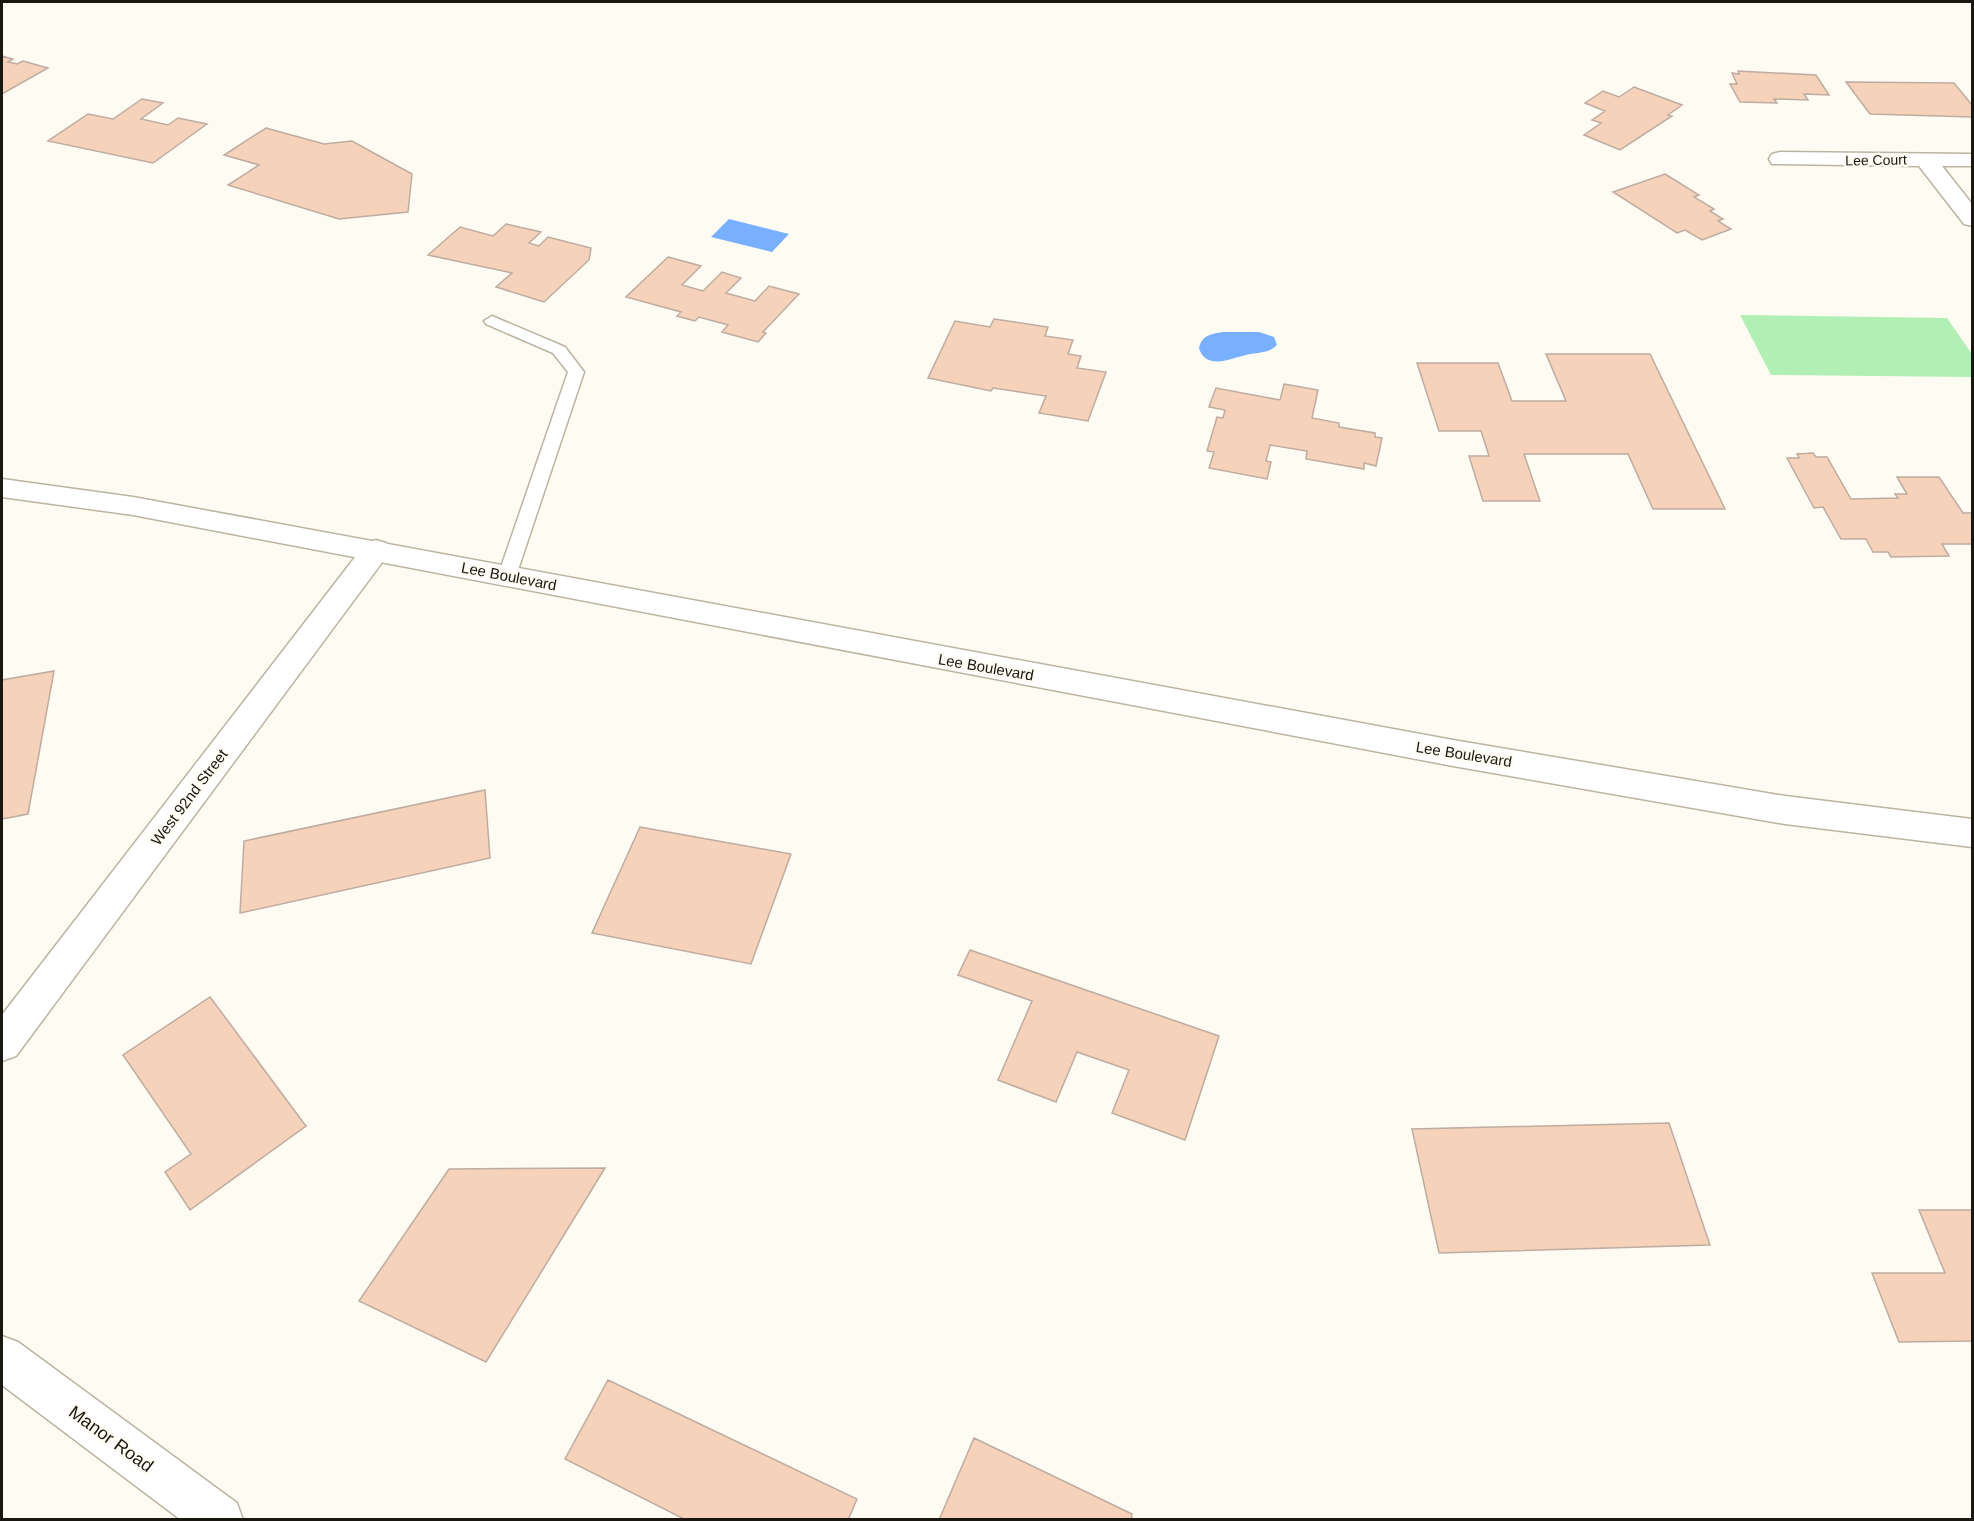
<svg xmlns="http://www.w3.org/2000/svg" width="1974" height="1521" font-family="Arial,sans-serif">
	<style>
		.green { fill: #b1efb5 }
		.water { fill: #78affe }
		.building { fill: #f5d2b9; stroke: #beaca0; stroke-width: 1.5 }
		.lines { fill: none; stroke-linecap: round; stroke-linejoin: round }
		.lane-casing { stroke: #bbb4a0; stroke-width: 3 }
		.street-casing { stroke: #bbb4a0; stroke-width: 3 }
		.secondary-casing { stroke: #bbb4a0; stroke-width: 3 }
		.lane { fill: #fff; fill-rule: evenodd }
		.street { fill: #fff; fill-rule: evenodd }
		.secondary { fill: #fff; fill-rule: evenodd }
		.labels { text-anchor: middle; dominant-baseline: central; stroke-width: 5; stroke-linejoin: round; paint-order: stroke }
		.far-street-label { font-size: 14px; fill: #191710; stroke: #fefbf3 }
		.street-label { font-size: 15px; fill: #191710; stroke: #fefbf3 }
		.near-street-label { font-size: 18px; fill: #191710; stroke: #fefbf3 }
	</style>
	<rect width="100%" height="100%" fill="#fefbf3"/>
	<path class="green" d="M 1740,315 L 1947,318 L 1972,354 L 1972,377 L 1771,375 Z"/>
	<path class="water" d="M 729,219 L 789,234 L 772,252 L 711,237 Z
		M 1223,332 L 1259,332 L 1274,337 L 1277,345 C 1269,353 1261,352 1250,354 C 1234,357 1206,372 1199,348 C 1202,335 1211,334 1223,332 Z"/>
	<path class="building" d="M 2,56 L 13,59 L 8,62 L 17,64 L 23,61 L 48,68 L 2,94 Z
		M 1738,71 L 1816,75 L 1829,95 L 1804,94 L 1808,100 L 1774,99 L 1777,103 L 1740,102 L 1730,84 L 1737,84 L 1732,73 L 1739,74 Z
		M 1846,82 L 1954,83 L 1972,105 L 1972,117 L 1870,114 Z
		M 1634,87 L 1682,105 L 1668,115 L 1672,116 L 1620,150 L 1584,135 L 1601,123 L 1592,120 L 1605,111 L 1585,103 L 1603,91 L 1619,97 Z
		M 142,99 L 163,103 L 141,119 L 168,125 L 178,118 L 207,124 L 153,163 L 48,141 L 88,114 L 113,119 Z
		M 266,128 L 324,144 L 352,141 L 412,174 L 408,212 L 339,219 L 228,185 L 259,165 L 224,155 Z
		M 1665,174 L 1699,195 L 1694,197 L 1714,209 L 1710,211 L 1723,219 L 1718,221 L 1731,229 L 1702,240 L 1685,230 L 1677,233 L 1613,192 Z
		M 506,224 L 541,232 L 529,243 L 539,246 L 548,237 L 591,248 L 589,260 L 544,302 L 496,287 L 512,273 L 428,255 L 460,227 L 493,236 Z
		M 668,257 L 701,266 L 682,285 L 703,291 L 722,272 L 741,278 L 726,293 L 755,301 L 769,286 L 799,294 L 763,332 L 766,333 L 758,342 L 722,332 L 728,325 L 699,317 L 695,321 L 677,316 L 681,312 L 626,297 Z
		M 994,319 L 1048,327 L 1045,336 L 1073,340 L 1068,354 L 1081,356 L 1077,368 L 1106,372 L 1088,421 L 1039,413 L 1046,396 L 993,388 L 991,391 L 928,378 L 955,321 L 990,327 Z
		M 1546,354 L 1650,354 L 1725,509 L 1653,509 L 1628,454 L 1524,454 L 1540,501 L 1483,501 L 1469,456 L 1489,456 L 1481,431 L 1439,431 L 1417,363 L 1498,363 L 1512,401 L 1566,401 Z
		M 1284,384 L 1318,390 L 1312,418 L 1339,423 L 1339,427 L 1375,433 L 1375,437 L 1382,438 L 1376,466 L 1364,463 L 1364,469 L 1306,459 L 1307,451 L 1270,445 L 1266,461 L 1271,462 L 1267,479 L 1209,468 L 1214,452 L 1207,451 L 1217,417 L 1223,418 L 1225,410 L 1209,407 L 1216,388 L 1280,400 Z
		M 1813,453 L 1816,457 L 1827,457 L 1851,499 L 1898,498 L 1895,494 L 1907,494 L 1897,477 L 1939,477 L 1963,513 L 1972,513 L 1972,544 L 1942,544 L 1949,556 L 1891,557 L 1888,552 L 1873,552 L 1866,539 L 1841,539 L 1823,507 L 1814,508 L 1787,458 L 1799,458 L 1797,454 Z
		M 54,671 L 28,814 L 2,819 L 2,680 Z
		M 485,790 L 490,858 L 240,913 L 244,841 Z
		M 640,827 L 791,854 L 751,964 L 592,933 Z
		M 970,950 L 1219,1036 L 1185,1140 L 1112,1113 L 1129,1070 L 1077,1052 L 1056,1102 L 998,1080 L 1032,1001 L 958,975 Z
		M 210,997 L 306,1126 L 190,1210 L 165,1172 L 191,1154 L 123,1055 Z
		M 1669,1123 L 1710,1245 L 1439,1253 L 1412,1129 Z
		M 605,1168 L 486,1362 L 359,1301 L 449,1169 Z
		M 1919,1210 L 1972,1210 L 1972,1341 L 1899,1342 L 1872,1273 L 1945,1273 Z
		M 608,1380 L 857,1499 L 848,1520 L 686,1520 L 565,1459 Z
		M 974,1438 L 1132,1514 L 1131,1520 L 939,1520 Z"/>
	<g class="lines">
		<g class="lane-casing">
			<path id="lane" d="M 492,316 L 565,347 L 584,372 L 516,576 L 514,581 L 507,583 L 500,581 L 498,576 L 568,372 L 553,353 L 486,324 L 484,321 Z"/>
		</g>
		<g class="street-casing">
			<path id="street" d="M 1780,152 L 1972,154 L 1972,166 L 1942,166 L 1972,204 L 1972,226 L 1964,224 L 1919,166 L 1772,164 L 1769,159 L 1772,154 Z
				M 376,540 L 386,543 L 391,550 L 386,557 L 16,1056 L 2,1061 L 2,1015 L 366,543 Z
				M 2,1336 L 18,1342 L 237,1503 L 243,1520 L 181,1520 L 2,1385 Z"/>
		</g>
		<g class="secondary-casing">
			<path id="secondary" d="M 2,479 L 133,497 L 1453,740 L 1785,796 L 1972,819 L 1972,847 L 1785,824 L 1453,766 L 133,515 L 2,497 Z"/>
		</g>
		<use href="#lane" class="lane"/>
		<use href="#street" class="street"/>
		<use href="#secondary" class="secondary"/>
	</g>
	<g class="labels">
		<g class="far-street-label">
			<text transform="translate(1876 160) rotate(-1)">Lee Court</text>
		</g>
		<g class="street-label">
			<text transform="translate(509 576) rotate(11)">Lee Boulevard</text>
			<text transform="translate(986 667) rotate(10)">Lee Boulevard</text>
			<text transform="translate(1464 754) rotate(9)">Lee Boulevard</text>
			<text transform="translate(189 797) rotate(-53)">West 92nd Street</text>
		</g>
		<g class="near-street-label">
			<text transform="translate(111 1439) rotate(36)">Manor Road</text>
		</g>
	</g>
	<rect width="1974" height="1521" fill="none" stroke="#191710" stroke-width="6"/>
</svg>
